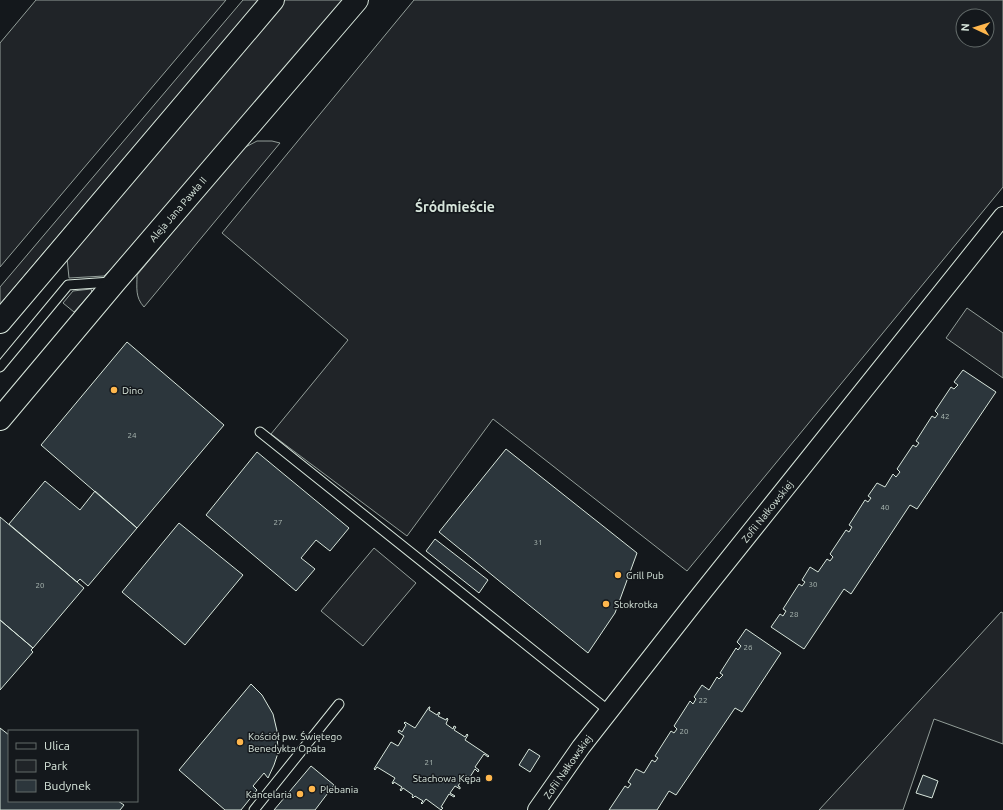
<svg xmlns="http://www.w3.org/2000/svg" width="1003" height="810" font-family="Ubuntu,sans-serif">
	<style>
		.green { fill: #202428; stroke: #939e99; fill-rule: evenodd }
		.building { fill: #2c363c; stroke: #d8e6dc }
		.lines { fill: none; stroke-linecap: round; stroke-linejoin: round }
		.service-casing { stroke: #d8e6dc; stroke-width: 11 }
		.minor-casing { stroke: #d8e6dc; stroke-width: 20 }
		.tertiary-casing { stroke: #d8e6dc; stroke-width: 24 }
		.service { stroke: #14181c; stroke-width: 9 }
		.minor { stroke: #14181c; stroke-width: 18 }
		.tertiary { stroke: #14181c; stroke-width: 22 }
		.poi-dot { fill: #ffb74d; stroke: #14181c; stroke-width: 1.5 }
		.labels { text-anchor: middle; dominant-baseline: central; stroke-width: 3; stroke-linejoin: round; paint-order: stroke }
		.number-label { font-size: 8px; fill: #adbab4 }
		.street-label { font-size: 10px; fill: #d8e6dc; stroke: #14181c }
		.poi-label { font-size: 10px; fill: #d8e6dc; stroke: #14181c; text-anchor: start }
		.district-label { font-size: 14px; font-weight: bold; fill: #d8e6dc; stroke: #14181c }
	</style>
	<rect width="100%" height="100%" fill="#14181c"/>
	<path class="green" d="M 36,0 L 226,0 L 0,267 L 0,43 Z
		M 243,0 L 259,0 L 0,304 L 0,287 Z
		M 285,0 L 343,0 L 113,267 L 104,276 L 69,278 L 67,258 Z
		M 414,0 L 1003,0 L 1003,187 L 687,571 L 493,419 L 407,536 L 271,434 L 348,340 L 222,233 ZM 963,16 L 987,16 L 987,40 L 963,40 Z
		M 257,141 L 272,141 L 280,143 L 144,307 C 135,297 137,288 137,275 L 242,149 Z
		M 91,289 L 92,292 L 74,312 L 63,303 L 73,291 Z
		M 967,308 L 1003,333 L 1003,378 L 946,338 Z
		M 374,548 L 416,583 L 363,646 L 321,611 Z
		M 1001,612 L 1003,613 L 1003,744 L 934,719 L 903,810 L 819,810 Z"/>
	<path class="building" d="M 127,342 L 224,425 L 137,528 L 41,445 Z
		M 963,370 L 996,392 L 917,509 L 910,505 L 851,594 L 844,589 L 804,649 L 771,627 L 780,614 L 783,616 L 786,611 L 783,609 L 799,584 L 802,586 L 805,582 L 802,580 L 810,567 L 818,572 L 827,559 L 830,561 L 833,557 L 830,554 L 846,530 L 849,532 L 852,527 L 849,525 L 865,500 L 868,502 L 871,498 L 868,496 L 877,483 L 885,487 L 893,474 L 896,477 L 900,472 L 897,469 L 913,445 L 916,447 L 919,443 L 916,441 L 932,416 L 935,418 L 938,414 L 935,411 L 951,387 L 954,389 L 958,385 L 954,382 Z
		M 506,449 L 637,553 L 615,613 L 588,653 L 439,532 Z
		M 257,452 L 349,528 L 330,551 L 316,540 L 301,558 L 315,569 L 296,591 L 206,515 Z
		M 45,481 L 80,510 L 95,491 L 137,528 L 88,586 L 80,579 L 77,582 L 9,524 Z
		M 0,517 L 84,588 L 33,648 L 0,620 Z
		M 179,523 L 243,575 L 185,645 L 122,592 Z
		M 435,539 L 488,580 L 479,593 L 426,551 Z
		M 0,620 L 33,648 L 31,650 L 33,652 L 0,690 Z
		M 746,629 L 781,653 L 742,712 L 735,708 L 676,795 L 669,791 L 657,810 L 609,810 L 625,786 L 628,788 L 631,784 L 628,782 L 636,769 L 644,773 L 652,760 L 655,762 L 658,758 L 655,756 L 671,731 L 674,733 L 677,729 L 674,726 L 690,701 L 693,704 L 696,699 L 694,697 L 702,685 L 709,690 L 717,677 L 719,679 L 723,675 L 720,673 L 736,648 L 738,650 L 741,646 L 737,642 Z
		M 251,684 L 262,695 L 273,714 L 277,731 L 278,753 L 274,765 L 268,778 L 264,773 L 253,786 L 257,790 L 241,810 L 225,810 L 179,770 Z
		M 429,707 L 430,707 L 429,710 L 437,715 L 439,712 L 440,713 L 438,716 L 446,720 L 447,718 L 448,719 L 446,724 L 453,729 L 454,726 L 456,727 L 454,730 L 465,737 L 467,734 L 468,735 L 465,740 L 489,756 L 488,757 L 484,754 L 475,767 L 479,770 L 478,772 L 475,769 L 470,777 L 474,779 L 473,781 L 465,775 L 458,786 L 460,787 L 460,789 L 455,786 L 450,793 L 455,796 L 454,797 L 449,794 L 441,807 L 443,808 L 441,810 L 426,799 L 422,804 L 421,803 L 423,801 L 415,796 L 413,798 L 412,797 L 413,795 L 403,788 L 401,791 L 400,790 L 402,787 L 394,782 L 393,784 L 392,783 L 395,778 L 377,767 L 375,770 L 374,769 L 391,742 L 398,746 L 404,736 L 398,732 L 399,730 L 402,732 L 406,725 L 404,723 L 405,722 L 415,728 Z
		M 0,728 L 9,735 L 9,801 L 118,801 L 124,805 L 120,810 L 0,810 Z
		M 529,749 L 540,756 L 530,772 L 519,765 Z
		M 311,766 L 334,785 L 315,810 L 274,810 Z
		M 923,775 L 938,781 L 932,798 L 916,793 Z"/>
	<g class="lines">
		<g class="service-casing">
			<path id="service" d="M 0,367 L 68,285 L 111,282
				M 260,432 L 609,711
				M 254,810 L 339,704"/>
		</g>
		<g class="minor-casing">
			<g id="minor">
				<path id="s1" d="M 537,810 L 581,747 L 693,604 L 1003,216"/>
			</g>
		</g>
		<g class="tertiary-casing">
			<g id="tertiary">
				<path d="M 0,322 L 273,0"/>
				<path id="s2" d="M 0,419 L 115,282 L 357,0"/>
			</g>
		</g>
		<use href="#service" class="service"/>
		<use href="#minor" class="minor"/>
		<use href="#tertiary" class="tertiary"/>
	</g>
	<g class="poi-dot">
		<circle cx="114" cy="390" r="4"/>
		<circle cx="618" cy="575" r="4"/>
		<circle cx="606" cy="604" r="4"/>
		<circle cx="240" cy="742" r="4"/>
		<circle cx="489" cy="778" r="4"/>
		<circle cx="312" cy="789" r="4"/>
		<circle cx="300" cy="794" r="4"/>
	</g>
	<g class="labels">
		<g class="number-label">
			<text x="945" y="416">42</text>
			<text x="132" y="435">24</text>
			<text x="885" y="507">40</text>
			<text x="278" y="522">27</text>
			<text x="538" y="542">31</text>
			<text x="813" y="584">30</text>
			<text x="40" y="585">20</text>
			<text x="794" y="614">28</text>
			<text x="748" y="647">26</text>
			<text x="703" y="700">22</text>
			<text x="684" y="731">20</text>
			<text x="429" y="762">21</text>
		</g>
		<g class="street-label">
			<text stroke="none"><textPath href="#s2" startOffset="275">Aleja Jana Pawła II</textPath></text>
			<text stroke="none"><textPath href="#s1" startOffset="377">Zofii Nałkowskiej</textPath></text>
			<text stroke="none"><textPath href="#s1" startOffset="53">Zofii Nałkowskiej</textPath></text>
		</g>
		<g class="poi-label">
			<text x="122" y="390">Dino</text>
			<text x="626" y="575">Grill Pub</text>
			<text x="614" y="604">Stokrotka</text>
			<text x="248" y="736">Kościół pw. Świętego<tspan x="248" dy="12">Benedykta Opata</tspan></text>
			<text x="481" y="778" text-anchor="end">Stachowa Kępa</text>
			<text x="320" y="789">Plebania</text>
			<text x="292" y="794" text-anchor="end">Kancelaria</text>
		</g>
		<g class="district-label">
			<text x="455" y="207">Śródmieście</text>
		</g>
	</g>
	<rect x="8" y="730" width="130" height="72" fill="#14181c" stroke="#626a69"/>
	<rect x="16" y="743" width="20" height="6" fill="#14181c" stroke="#626a69"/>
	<text x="44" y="750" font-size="12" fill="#d8e6dc">Ulica</text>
	<rect x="16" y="760" width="20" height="12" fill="#202428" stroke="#626a69"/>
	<text x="44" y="770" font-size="12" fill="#d8e6dc">Park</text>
	<rect x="16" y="780" width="20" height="12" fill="#2c363c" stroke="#626a69"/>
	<text x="44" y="790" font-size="12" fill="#d8e6dc">Budynek</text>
	<g transform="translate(975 28) rotate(274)"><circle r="19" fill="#14181c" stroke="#626a69"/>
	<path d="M0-3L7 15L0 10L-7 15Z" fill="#ffb74d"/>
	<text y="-6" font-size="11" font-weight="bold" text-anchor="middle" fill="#d8e6dc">N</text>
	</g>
</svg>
